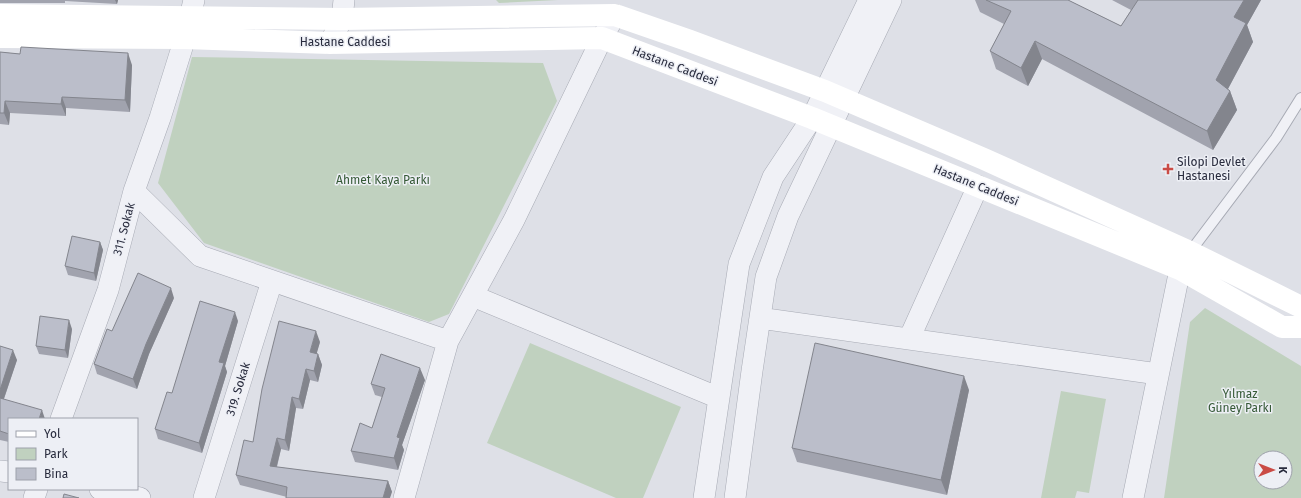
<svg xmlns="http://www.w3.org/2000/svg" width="1301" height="498" font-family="'Fira Sans',sans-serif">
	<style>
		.park { fill: #c0d1bf; fill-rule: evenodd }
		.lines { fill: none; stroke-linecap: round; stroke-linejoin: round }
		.lane-casing { stroke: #a7aab4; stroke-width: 12 }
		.street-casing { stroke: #a7aab4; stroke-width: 22 }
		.lane { stroke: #f0f1f6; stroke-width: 10 }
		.street { stroke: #f0f1f6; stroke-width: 21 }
		.secondary { stroke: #fff; stroke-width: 22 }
		.wall { fill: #a1a3ae }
		.shaded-wall { fill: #83858d }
		.building { fill: #bbbeca; stroke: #83858d }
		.poi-dot { fill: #ca4b45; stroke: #edeff5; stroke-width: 1.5 }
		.labels { text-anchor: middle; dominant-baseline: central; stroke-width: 3; stroke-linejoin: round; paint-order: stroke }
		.street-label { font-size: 12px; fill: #282b3d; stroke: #edeff5 }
		.poi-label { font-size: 12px; fill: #282b3d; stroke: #edeff5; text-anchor: start }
		.park-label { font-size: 12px; fill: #355936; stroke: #edeff5 }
	</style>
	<rect width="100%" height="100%" fill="#dee0e7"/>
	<path class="park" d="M 496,0 L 558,0 L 499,3 Z
		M 192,57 L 543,63 L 557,101 L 449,314 L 429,322 L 204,243 L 158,183 Z
		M 1205,308 L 1301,366 L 1301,498 L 1164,498 L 1190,322 ZM 1261,458 L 1285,458 L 1285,482 L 1261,482 Z
		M 530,343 L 681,407 L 643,498 L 616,498 L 487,443 Z
		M 1061,391 L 1106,399 L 1089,493 L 1077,491 L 1075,498 L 1041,498 Z"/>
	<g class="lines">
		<g class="lane-casing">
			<path id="lane" d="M 1190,252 L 1276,138 L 1301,98"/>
		</g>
		<g class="street-casing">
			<path id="street" d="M 330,43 L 342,19 L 344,0
				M 134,191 L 200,256 L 448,341
				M 473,296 L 719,398
				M 760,318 L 1158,374
				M 909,339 L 978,186
				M 61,419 L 108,290 L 134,191 L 160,118 L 185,38 L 194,0
				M 0,471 L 9,472
				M 100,489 L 140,498
				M 34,498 L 37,489
				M 204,498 L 272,281
				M 404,498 L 448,341 L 514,220 L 602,38 L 615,15
				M 704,498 L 739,264 L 773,177 L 812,118 L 869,0
				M 735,498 L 752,371 L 766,277 L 788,216 L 891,0
				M 1133,498 L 1180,269 L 1189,255"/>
		</g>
		<use href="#lane" class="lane"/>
		<use href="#street" class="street"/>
		<path class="secondary" d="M 0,15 L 342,19 L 615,15 L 690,41 L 825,91 L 984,159 L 1190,252 L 1301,307
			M 0,37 L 185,38 L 330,43 L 602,38 L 812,118 L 1180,269 L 1282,327 L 1301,327"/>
	</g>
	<path class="wall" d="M 0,0 L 118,0 L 117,4 L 65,1 L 65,3 L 0,3 Z
		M 975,0 L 1068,0 L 1121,26 L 1131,10 L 1112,0 L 1261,0 L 1247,25 L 1253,42 L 1228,89 L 1230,91 L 1237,110 L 1213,150 L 1042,59 L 1028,86 L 996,69 L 990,51 L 1004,24 L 980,12 Z
		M 0,52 L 132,65 L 130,112 L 66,108 L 66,116 L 10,113 L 9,125 L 0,124 Z
		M 100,242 L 103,250 L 96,281 L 68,275 L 65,266 Z
		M 174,298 L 149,354 L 137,389 L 97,374 L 94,364 Z
		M 238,321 L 225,366 L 227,372 L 202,453 L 158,439 L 155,429 Z
		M 72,329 L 68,358 L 39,354 L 36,346 Z
		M 320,342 L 316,354 L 318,354 L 322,365 L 318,382 L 310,380 L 303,409 L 296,408 L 289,451 L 281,449 L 277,467 L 388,481 L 392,492 L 287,497 L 240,485 L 236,475 L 253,442 Z
		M 0,346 L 17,360 L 4,399 L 9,419 L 9,442 L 0,440 Z
		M 425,380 L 402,445 L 404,450 L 398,470 L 355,462 L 351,451 L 372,428 L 382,397 L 375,395 L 371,384 Z
		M 969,390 L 947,495 L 797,462 L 792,448 Z"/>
	<path class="shaded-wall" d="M 115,0 L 118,0 L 117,4 Z
		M 1244,0 L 1261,0 L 1247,25 L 1253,42 L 1223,98 L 1216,80 L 1234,17 Z
		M 1035,41 L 1042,59 L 1028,86 L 1021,68 Z
		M 128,53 L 132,65 L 130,112 L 125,100 Z
		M 1230,91 L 1237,110 L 1213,150 L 1207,131 Z
		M 62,97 L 66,108 L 66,116 L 61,104 Z
		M 5,101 L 10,113 L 9,125 L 4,113 Z
		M 100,242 L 103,250 L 96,281 L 94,273 Z
		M 171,288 L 174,298 L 149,354 L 137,389 L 133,379 L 146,344 Z
		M 235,312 L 238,321 L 225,366 L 227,372 L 202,453 L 199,443 L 219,362 Z
		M 69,320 L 72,329 L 68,358 L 65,350 Z
		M 316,331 L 320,342 L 314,363 L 310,352 Z
		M 13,350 L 17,360 L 1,407 L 0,404 L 0,390 Z
		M 318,354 L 322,365 L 318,382 L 314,371 Z
		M 420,368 L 425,380 L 402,445 L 404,450 L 398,470 L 394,458 L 397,437 Z
		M 306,369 L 310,380 L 303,409 L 299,399 Z
		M 964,376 L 969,390 L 947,495 L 941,480 Z
		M 292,397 L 296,408 L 289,451 L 285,440 Z
		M 42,410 L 45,419 L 39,419 Z
		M 277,438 L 281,449 L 274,477 L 270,466 Z
		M 388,481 L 392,492 L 390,498 L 383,498 Z"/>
	<path class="building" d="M 986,0 L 1068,0 L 1121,26 L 1138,0 L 1244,0 L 1234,17 L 1246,23 L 1216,80 L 1230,91 L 1207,131 L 1035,41 L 1021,68 L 990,51 L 1011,11 Z
		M 21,47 L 128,53 L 125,100 L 62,97 L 61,104 L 5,101 L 4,113 L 0,113 L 0,52 L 20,54 Z
		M 72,236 L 100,242 L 94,273 L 65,266 Z
		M 138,273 L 171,288 L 146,344 L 133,379 L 94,364 L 107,329 L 112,331 Z
		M 200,301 L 235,312 L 219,362 L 224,363 L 199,443 L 155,429 L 167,392 L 172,393 Z
		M 40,316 L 69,320 L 65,350 L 36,346 Z
		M 279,321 L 316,331 L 310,352 L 318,354 L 314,371 L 306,369 L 299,399 L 292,397 L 285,440 L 277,438 L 270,466 L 388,481 L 383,498 L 286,498 L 287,487 L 236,475 L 244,440 L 253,442 L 262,389 Z
		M 815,343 L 964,376 L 941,480 L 792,448 Z
		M 0,346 L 13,350 L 0,390 Z
		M 381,354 L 420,368 L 397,437 L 400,438 L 394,458 L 351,451 L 360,423 L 372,428 L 385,388 L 371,384 Z
		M 0,398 L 42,410 L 39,419 L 9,419 L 9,434 L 0,431 Z
		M 64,494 L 79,498 L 63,498 Z"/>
	<path class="poi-dot" d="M1166 163h4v4h4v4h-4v4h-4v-4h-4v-4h4z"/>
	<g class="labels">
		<g class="street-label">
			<text x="345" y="42">Hastane Caddesi</text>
			<text transform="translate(675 66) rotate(21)">Hastane Caddesi</text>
			<text transform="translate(976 185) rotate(22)">Hastane Caddesi</text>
			<text transform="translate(124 229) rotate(-75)">311. Sokak</text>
			<text transform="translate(238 389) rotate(-73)">319. Sokak</text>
		</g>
		<g class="poi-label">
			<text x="1177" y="162">Silopi Devlet<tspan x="1177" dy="14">Hastanesi</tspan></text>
		</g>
		<g class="park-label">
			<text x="383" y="180">Ahmet Kaya Parkı</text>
			<text x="1240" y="394">Yılmaz<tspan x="1240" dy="14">Güney Parkı</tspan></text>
		</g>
	</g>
	<rect x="8" y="418" width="130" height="72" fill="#edeff5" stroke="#9ea1ab"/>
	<rect x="16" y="431" width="20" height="6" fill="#ffffff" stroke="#9ea1ab"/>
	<text x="44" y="438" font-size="12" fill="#282b3d">Yol</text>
	<rect x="16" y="448" width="20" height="12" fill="#c0d1bf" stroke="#9ea1ab"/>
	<text x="44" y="458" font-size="12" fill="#282b3d">Park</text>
	<rect x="16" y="468" width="20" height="12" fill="#bbbeca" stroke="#9ea1ab"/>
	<text x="44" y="478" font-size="12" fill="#282b3d">Bina</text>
	<g transform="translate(1273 470) rotate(90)"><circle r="19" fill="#edeff5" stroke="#9ea1ab"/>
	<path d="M0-3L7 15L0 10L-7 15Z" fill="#ca4b45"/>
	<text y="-6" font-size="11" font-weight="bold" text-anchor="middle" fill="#282b3d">K</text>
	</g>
</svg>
